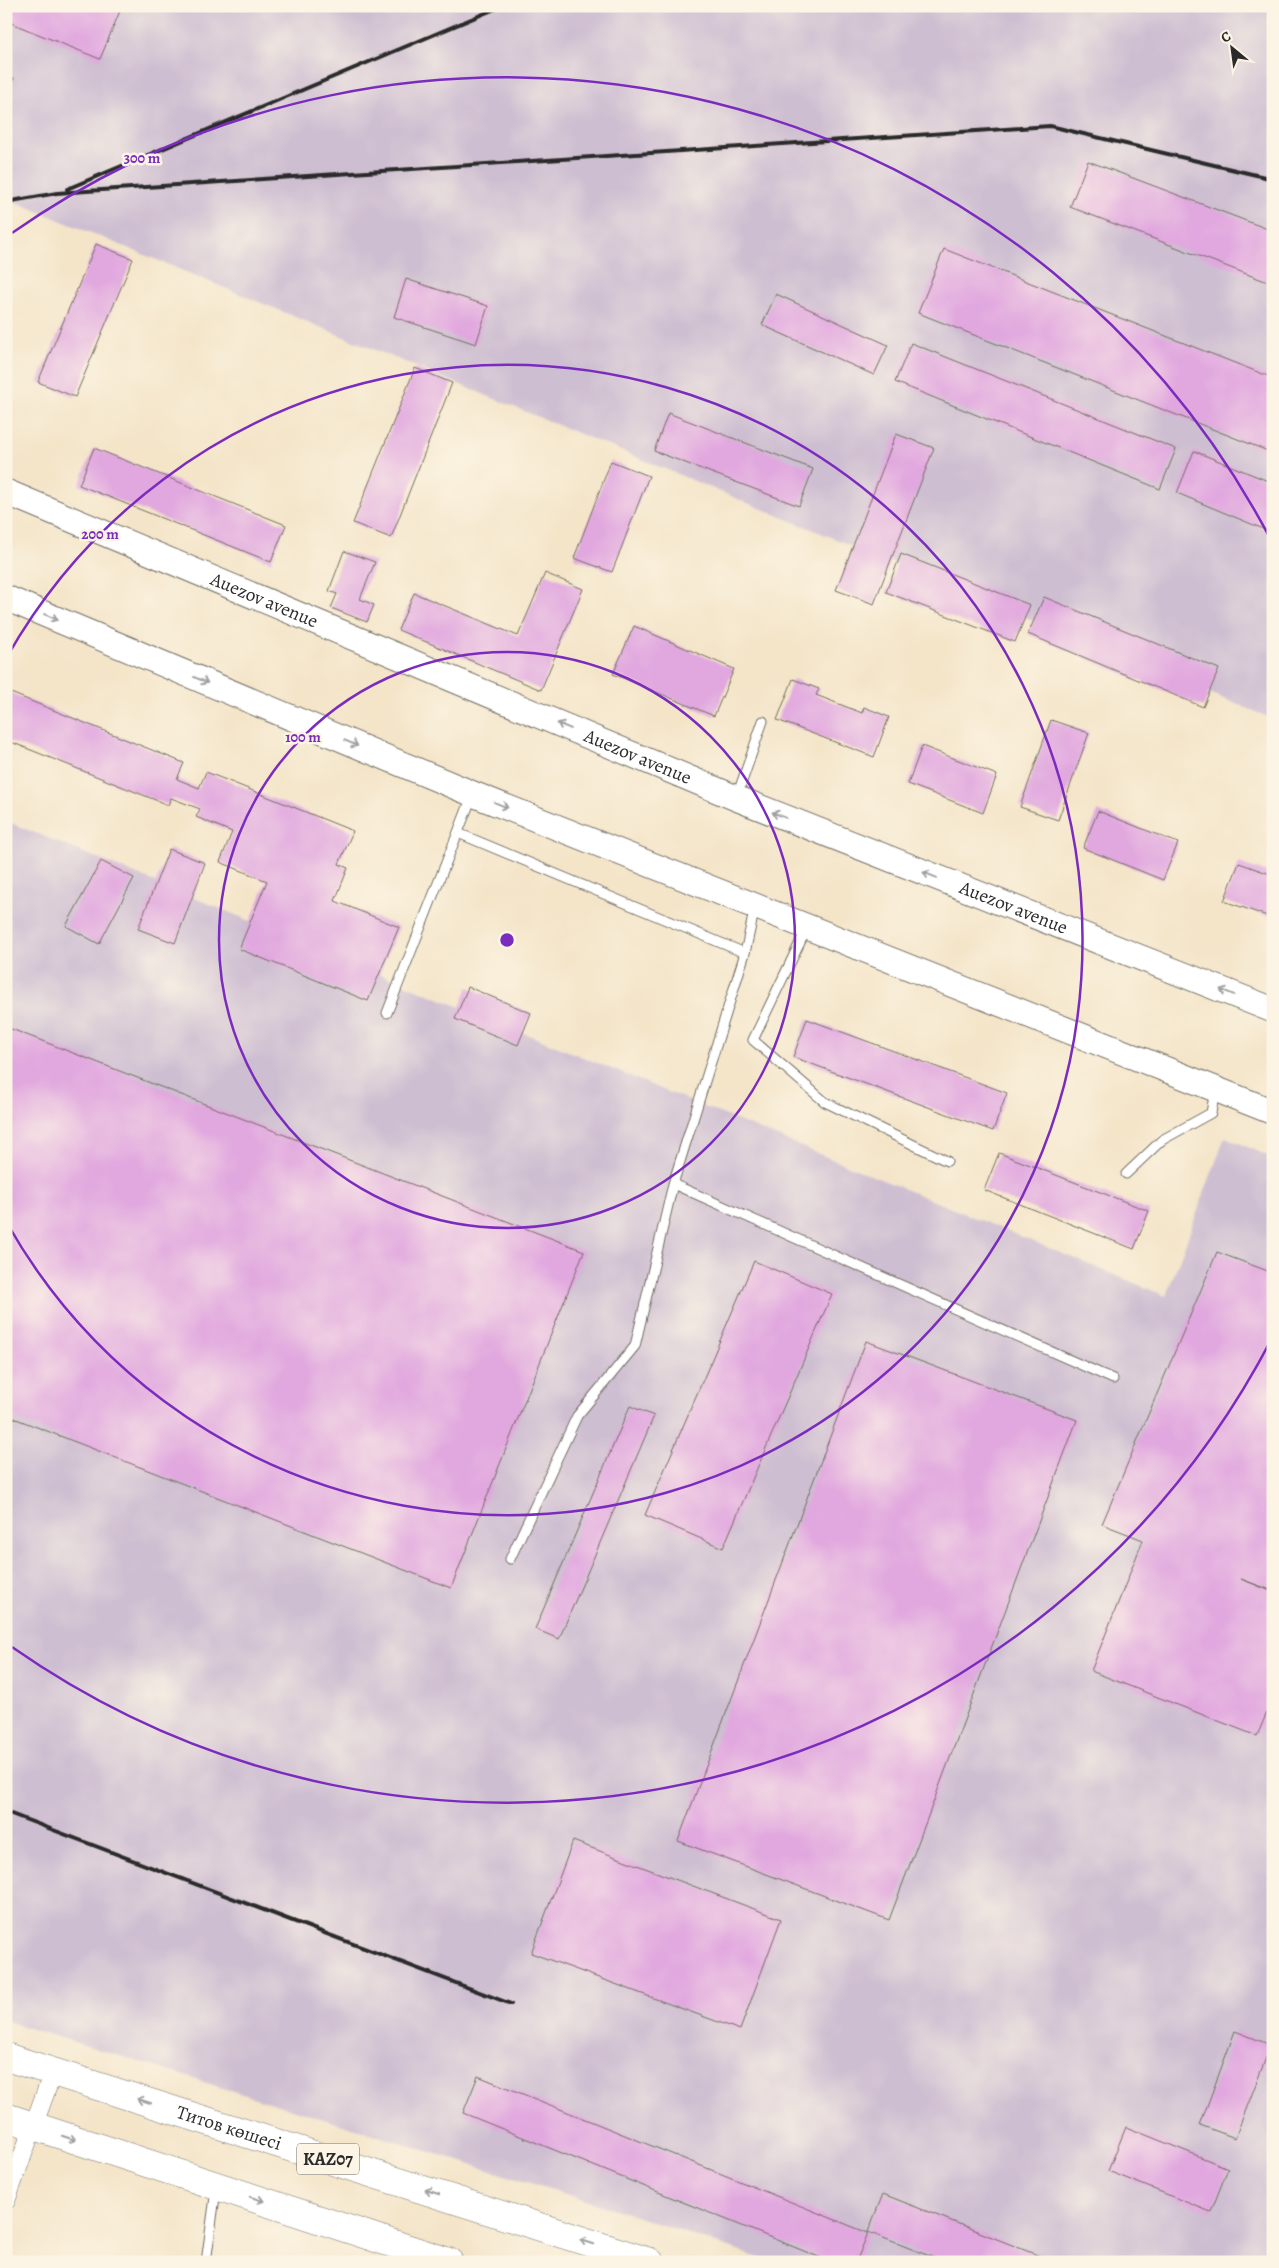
<svg xmlns="http://www.w3.org/2000/svg" width="1279" height="2268" font-family="Alegreya,serif">
	<style>
		.industrial { fill: #cebed1 }
		.building { fill: #e1a8df }
		.lines { fill: none; stroke-linecap: round; stroke-linejoin: round }
		.service-casing { stroke: #716c62; stroke-width: 11 }
		.minor-casing { stroke: #716c62; stroke-width: 19 }
		.secondary-casing { stroke: #716c62; stroke-width: 27 }
		.trunk-casing { stroke: #716c62; stroke-width: 29 }
		.service { stroke: #fff; stroke-width: 9 }
		.minor { stroke: #fff; stroke-width: 18 }
		.secondary { stroke: #fff; stroke-width: 25 }
		.trunk { stroke: #fff; stroke-width: 28 }
		.rail { stroke: #2b2b2b; stroke-width: 4 }
		.oneway { stroke: #a0a0a0 }
		.ring { fill: none; stroke: #7b2cbf; stroke-width: 2.5 }
		.labels { text-anchor: middle; dominant-baseline: central; stroke-width: 5; stroke-linejoin: round; paint-order: stroke }
		.shield { fill: #fcf5e5; stroke: #6a6863; stroke-width: 1 }
		.shield-label { font-size: 18px; font-weight: bold; fill: #2b2b2b }
		.street-label { font-size: 19px; fill: #2b2b2b; stroke: #fcf5e5 }
		.centre { fill: #7b2cbf; stroke: #fcf5e5; stroke-width: 2.5 }
		.ring-label { font-size: 15px; text-anchor: middle; font-weight: bold; fill: #7b2cbf; stroke: #fcf5e5; stroke-width: 5; stroke-linejoin: round; paint-order: stroke }
	</style>
	<rect width="100%" height="100%" fill="#fcf5e5"/>
	<filter id="ink" filterUnits="userSpaceOnUse"><feTurbulence type="fractalNoise" baseFrequency=".02" numOctaves="2"/><feDisplacementMap in="SourceGraphic" scale="10" xChannelSelector="R" yChannelSelector="G"/><feConvolveMatrix kernelMatrix="1 2 1 2 8 2 1 2 1" color-interpolation-filters="sRGB"/></filter>
	<filter id="wash" filterUnits="userSpaceOnUse"><feTurbulence type="fractalNoise" baseFrequency=".0096" numOctaves="4" result="noise"/><feDisplacementMap in="SourceGraphic" scale="20" xChannelSelector="R" yChannelSelector="G"/><feGaussianBlur stdDeviation="1.12" result="paint"/><feColorMatrix in="noise" values="0 0 0 0 0 0 0 0 0 0 0 0 0 0 0 0 0 1.4 0 .05"/><feComposite in="paint" operator="in"/></filter>
	<g filter="url(#wash)">
		<rect width="100%" height="100%" fill="#f4e5c9"/>
		<path class="industrial" d="M 6,6 L 1273,6 L 1273,719 L 6,198 Z
			M 6,821 L 1166,1296 L 1225,1137 L 1273,1158 L 1273,2262 L 770,2262 L 624,2212 L 6,2021 Z"/>
		<g id="blocks">
			<path class="building" d="M 6,6 L 122,6 L 100,59 L 6,21 Z
				M 6,75 L 14,78 L 6,96 Z
				M 1088,161 L 1273,231 L 1273,284 L 1070,207 Z
				M 96,244 L 133,259 L 75,397 L 38,382 Z
				M 944,249 L 1273,378 L 1273,453 L 918,313 Z
				M 406,279 L 488,306 L 476,344 L 394,317 Z
				M 776,294 L 888,345 L 874,375 L 762,325 Z
				M 911,343 L 1176,449 L 1160,489 L 895,382 Z
				M 415,368 L 452,383 L 391,538 L 353,523 Z
				M 668,413 L 813,469 L 799,506 L 654,451 Z
				M 896,434 L 934,448 L 874,604 L 836,590 Z
				M 94,448 L 286,525 L 271,562 L 79,485 Z
				M 1194,451 L 1273,483 L 1273,533 L 1177,493 Z
				M 611,461 L 649,476 L 612,572 L 574,558 Z
				M 344,551 L 375,562 L 360,599 L 374,605 L 367,622 L 331,608 L 337,594 L 329,591 Z
				M 901,554 L 1030,605 L 1015,642 L 886,592 Z
				M 545,573 L 583,589 L 541,690 L 398,630 L 414,593 L 518,636 Z
				M 1044,597 L 1219,669 L 1203,707 L 1028,634 Z
				M 634,626 L 734,669 L 714,716 L 613,674 Z
				M 793,679 L 819,689 L 816,695 L 862,713 L 864,707 L 889,717 L 874,757 L 777,720 Z
				M 6,691 L 184,763 L 177,779 L 199,788 L 206,772 L 353,831 L 339,864 L 348,868 L 335,901 L 399,927 L 368,1001 L 239,949 L 267,881 L 220,862 L 232,832 L 196,817 L 200,809 L 171,798 L 168,805 L 6,740 Z
				M 1051,720 L 1089,733 L 1058,820 L 1020,807 Z
				M 922,746 L 997,775 L 983,813 L 908,784 Z
				M 1098,811 L 1178,843 L 1163,880 L 1083,848 Z
				M 169,849 L 205,863 L 175,943 L 138,929 Z
				M 101,861 L 134,878 L 99,944 L 66,926 Z
				M 1239,863 L 1273,875 L 1273,918 L 1224,901 Z
				M 468,987 L 531,1013 L 518,1045 L 455,1019 Z
				M 807,1019 L 1007,1093 L 993,1131 L 793,1057 Z
				M 6,1027 L 584,1251 L 451,1588 L 6,1415 Z
				M 999,1153 L 1149,1211 L 1134,1249 L 984,1190 Z
				M 1217,1252 L 1273,1273 L 1273,1591 L 1241,1579 L 1273,1592 L 1273,1698 L 1257,1736 L 1091,1671 L 1143,1540 L 1102,1524 Z
				M 754,1261 L 832,1294 L 723,1548 L 645,1515 Z
				M 866,1341 L 1077,1420 L 889,1920 L 678,1841 Z
				M 630,1406 L 654,1416 L 559,1639 L 535,1629 Z
				M 573,1841 L 781,1919 L 740,2030 L 531,1953 Z
				M 1235,2031 L 1271,2045 L 1235,2138 L 1200,2125 Z
				M 478,2076 L 868,2233 L 856,2262 L 831,2262 L 463,2113 Z
				M 1126,2127 L 1228,2168 L 1211,2212 L 1108,2171 Z
				M 883,2194 L 1055,2262 L 945,2262 L 868,2232 Z"/>
		</g>
	</g>
	<g filter="url(#ink)">
		<use href="#blocks" fill-opacity="0" stroke="#716c62" stroke-width="1"/>
		<g class="lines">
			<g class="service-casing">
				<path id="service" d="M 737,796 L 763,721
					M 458,833 L 745,953
					M 807,928 L 753,1040 L 825,1102 L 947,1161
					M 387,1013 L 473,794
					M 1126,1174 L 1162,1140 L 1211,1113 L 1215,1090
					M 673,1184 L 745,953 L 755,907
					M 510,1559 L 577,1416 L 635,1346 L 673,1184 L 1113,1379
					M 206,2262 L 216,2190"/>
			</g>
			<g class="minor-casing">
				<path id="minor" d="M 6,2201 L 53,2072"/>
			</g>
			<g class="secondary-casing">
				<g id="secondary">
					<path id="s1" d="M 6,492 L 736,798 L 1273,1010"/>
					<path d="M 6,598 L 473,794 L 1273,1112"/>
				</g>
			</g>
			<g class="trunk-casing">
				<g id="trunk">
					<path id="s2" d="M 6,2057 L 650,2262"/>
					<path d="M 6,2117 L 449,2262"/>
				</g>
			</g>
			<use href="#service" class="service"/>
			<use href="#minor" class="minor"/>
			<use href="#secondary" class="secondary"/>
			<use href="#trunk" class="trunk"/>
			<path class="rail" d="M 67,189 L 502,6
				M 6,202 L 57,193 L 1050,126 L 1273,179
				M 6,1812 L 511,2004"/>
		</g>
		<defs><path id="oneway-shaft" d="M-6 0H5M1.5-3L5.5 0L1.5 3" fill="none" stroke-width="1.6" stroke-linecap="round" stroke-linejoin="round" transform="scale(1.25)"/></defs>
		<g class="oneway">
			<use href="#oneway-shaft" transform="translate(51 617) rotate(23)"/>
			<use href="#oneway-shaft" transform="translate(201 680) rotate(23)"/>
			<use href="#oneway-shaft" transform="translate(564 726) rotate(-157)"/>
			<use href="#oneway-shaft" transform="translate(351 743) rotate(23)"/>
			<use href="#oneway-shaft" transform="translate(501 805) rotate(22)"/>
			<use href="#oneway-shaft" transform="translate(779 815) rotate(-158)"/>
			<use href="#oneway-shaft" transform="translate(930 875) rotate(-158)"/>
			<use href="#oneway-shaft" transform="translate(1227 992) rotate(-158)"/>
			<use href="#oneway-shaft" transform="translate(144 2101) rotate(-162)"/>
			<use href="#oneway-shaft" transform="translate(69 2138) rotate(18)"/>
			<use href="#oneway-shaft" transform="translate(432 2192) rotate(-162)"/>
			<use href="#oneway-shaft" transform="translate(257 2199) rotate(18)"/>
			<use href="#oneway-shaft" transform="translate(587 2242) rotate(-162)"/>
		</g>
	</g>
	<g class="ring">
		<circle cx="507" cy="940" r="288"/>
		<path d="M7 657A575 575 0 1 1 7 1223"/>
		<path d="M1272 1338A863 863 0 0 1 12 1647M12 233A863 863 0 0 1 1272 542"/>
	</g>
	<g class="labels">
		<rect class="shield" x="297" y="2143.5" width="62" height="31" rx="4"/>
		<g class="shield-label">
			<text x="328" y="2159">KAZ07</text>
		</g>
		<g class="street-label">
			<text stroke="none"><textPath href="#s1" startOffset="280">Auezov avenue</textPath></text>
			<text stroke="none"><textPath href="#s1" startOffset="685">Auezov avenue</textPath></text>
			<text stroke="none"><textPath href="#s1" startOffset="1090">Auezov avenue</textPath></text>
			<text stroke="none"><textPath href="#s2" startOffset="234">Титов көшесі</textPath></text>
		</g>
	</g>
	<circle cx="507" cy="940" r="8" class="centre"/>
	<g class="ring-label">
		<text x="142" y="163">300 m</text>
		<text x="100" y="539">200 m</text>
		<text x="303" y="742">100 m</text>
	</g>
	<rect width="1279" height="2268" fill="none" stroke="#fcf5e5" stroke-width="25"/>
	<g transform="translate(1232 48) rotate(331)" stroke="#fcf5e5" stroke-width="4" paint-order="stroke">
	<path d="M0-4L9 19L0 12L-9 19Z" fill="#2b2b2b"/>
	<text y="-8" font-size="14" font-weight="bold" text-anchor="middle" fill="#2b2b2b">С</text>
	</g>
</svg>
